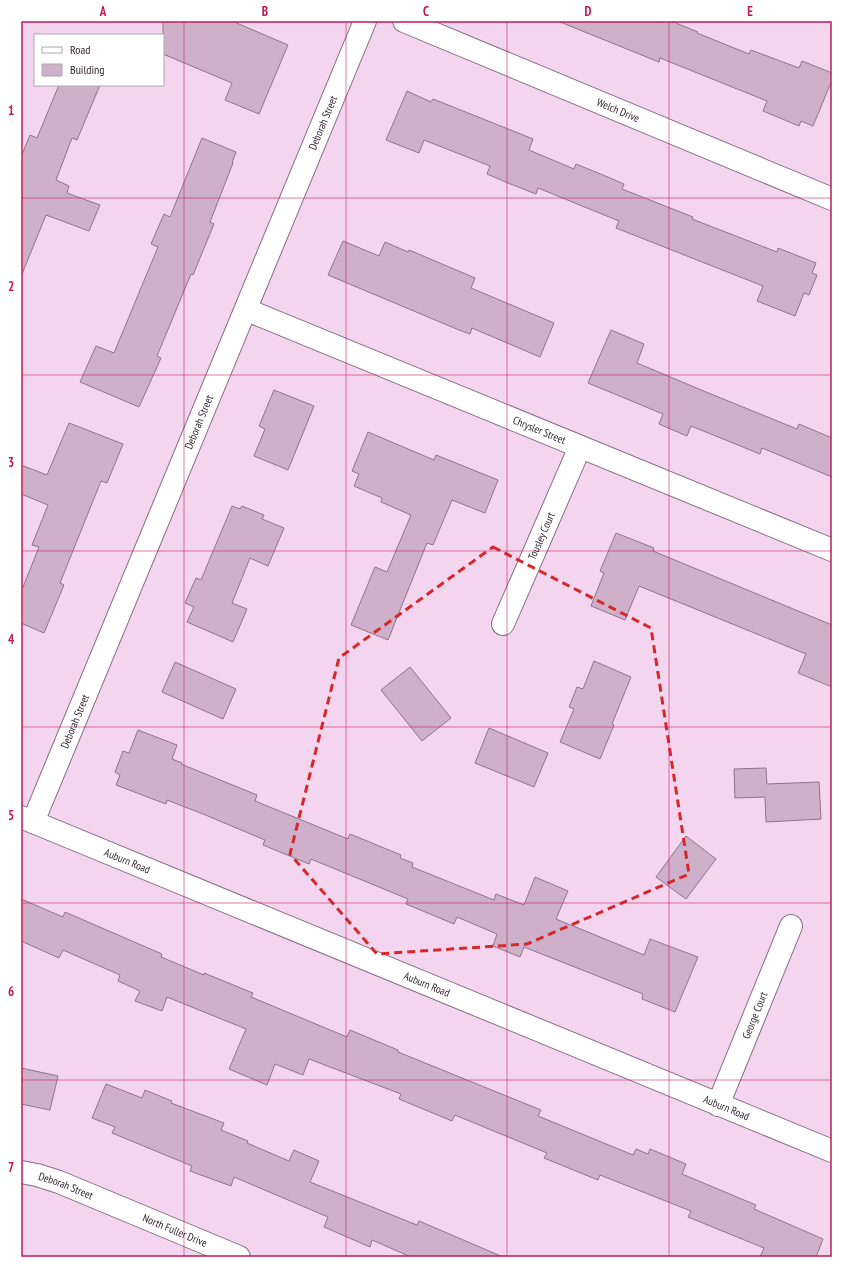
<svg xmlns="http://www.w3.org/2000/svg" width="853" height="1278" font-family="'PT Sans Narrow',sans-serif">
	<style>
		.building { fill: #ceb0ca; stroke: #8f738b }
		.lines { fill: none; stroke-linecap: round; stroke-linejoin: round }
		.minor-casing { stroke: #876c84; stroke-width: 24 }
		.minor { stroke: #fff; stroke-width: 22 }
		.marked { fill: none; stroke: #d62828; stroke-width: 3; stroke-dasharray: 8 5; stroke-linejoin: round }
		.grid { fill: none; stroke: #c2185b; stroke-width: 1; stroke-opacity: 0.55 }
		.labels { text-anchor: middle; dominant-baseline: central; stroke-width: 4; stroke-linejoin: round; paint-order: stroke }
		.street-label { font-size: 11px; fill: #31252f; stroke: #fff }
		.neatline { fill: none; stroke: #c2185b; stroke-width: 1.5 }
		.grid-label { font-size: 13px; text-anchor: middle; font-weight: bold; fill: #c2185b }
	</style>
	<rect width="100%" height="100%" fill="#f4d5ef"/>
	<path class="building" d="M 163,21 L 232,21 L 288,45 L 259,114 L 225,100 L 232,83 L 163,54 Z
		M 561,21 L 671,21 L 698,32 L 697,33 L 749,54 L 751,50 L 799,68 L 802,61 L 832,73 L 832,80 L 813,126 L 801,121 L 799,126 L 763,111 L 767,101 L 660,58 L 659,62 L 560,22 Z
		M 59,85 L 100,85 L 77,140 L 72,138 L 56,180 L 69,186 L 67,193 L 100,205 L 89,231 L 46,215 L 22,274 L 21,274 L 21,157 L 30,135 L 37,138 Z
		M 407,91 L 431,102 L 433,99 L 533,139 L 529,150 L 574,169 L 576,164 L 603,175 L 624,184 L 622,189 L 693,217 L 692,219 L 777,252 L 778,248 L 816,263 L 812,273 L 817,275 L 809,295 L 804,293 L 795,316 L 757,301 L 763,286 L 616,228 L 619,221 L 538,188 L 536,194 L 508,183 L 487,174 L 490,166 L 424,140 L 419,153 L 386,140 Z
		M 202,138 L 236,152 L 232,163 L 233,163 L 210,222 L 214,224 L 193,275 L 191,274 L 157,356 L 161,358 L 139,407 L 80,382 L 96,346 L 114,353 L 158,247 L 151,244 L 164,214 L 170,217 Z
		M 343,241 L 379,256 L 385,242 L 408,252 L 409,250 L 475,278 L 471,288 L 554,323 L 540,357 L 472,328 L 470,334 L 459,330 L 328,275 Z
		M 611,330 L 644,344 L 637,363 L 706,392 L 797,429 L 799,424 L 832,438 L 832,477 L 762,448 L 760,454 L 691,426 L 687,436 L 659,424 L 663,414 L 588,383 Z
		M 274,390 L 314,406 L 288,470 L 254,456 L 265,429 L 259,426 Z
		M 69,423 L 123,444 L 107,483 L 101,481 L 60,583 L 64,585 L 44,633 L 21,623 L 21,592 L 39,547 L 32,545 L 48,505 L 21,494 L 21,465 L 47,475 Z
		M 368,432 L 434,460 L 436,455 L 498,480 L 485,513 L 452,500 L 433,545 L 427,543 L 388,640 L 351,625 L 375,567 L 387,572 L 411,515 L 381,502 L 382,498 L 354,486 L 359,474 L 352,471 Z
		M 232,506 L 240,509 L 242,506 L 264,515 L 262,519 L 284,528 L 268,566 L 250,558 L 232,603 L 247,609 L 233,642 L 187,622 L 194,607 L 185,603 L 196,578 L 201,580 Z
		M 616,533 L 654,548 L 653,551 L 832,625 L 832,687 L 798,673 L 806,654 L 639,586 L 625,620 L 591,606 L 604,573 L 600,571 Z
		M 594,661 L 631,677 L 612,724 L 614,725 L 600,759 L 560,742 L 574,709 L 569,707 L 577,687 L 583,689 Z
		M 175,662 L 236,689 L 223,719 L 162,692 Z
		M 410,667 L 451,718 L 422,741 L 381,690 Z
		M 489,728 L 548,753 L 534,787 L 475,763 Z
		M 138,730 L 177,745 L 172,759 L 182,763 L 181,764 L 257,795 L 255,801 L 348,839 L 350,834 L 401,855 L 400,858 L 413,863 L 412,867 L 494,900 L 496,894 L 524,905 L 535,877 L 568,891 L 556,919 L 644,955 L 650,939 L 698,957 L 675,1012 L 642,999 L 643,994 L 524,947 L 520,957 L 493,946 L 497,934 L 457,917 L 454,924 L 406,904 L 408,899 L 311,859 L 309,864 L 263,845 L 265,840 L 203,814 L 167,800 L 166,804 L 116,785 L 120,775 L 115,772 L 123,751 L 129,753 Z
		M 766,768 L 767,784 L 819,782 L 821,819 L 766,822 L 765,797 L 735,798 L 734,769 Z
		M 686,836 L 716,859 L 686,899 L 656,877 Z
		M 21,899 L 63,917 L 65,912 L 162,954 L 161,957 L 204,975 L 204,973 L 253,993 L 251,997 L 347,1037 L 350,1030 L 398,1050 L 398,1052 L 541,1110 L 538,1116 L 633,1155 L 636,1149 L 648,1154 L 650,1149 L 686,1164 L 682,1174 L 756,1205 L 754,1209 L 823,1239 L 816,1257 L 760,1257 L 764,1248 L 688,1217 L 691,1211 L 600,1175 L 598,1180 L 544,1158 L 547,1153 L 455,1115 L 452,1121 L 399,1099 L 401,1094 L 309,1059 L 303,1075 L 275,1064 L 267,1085 L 229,1069 L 246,1029 L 167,997 L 162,1011 L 135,1001 L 140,991 L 118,981 L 120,975 L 63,950 L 59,958 L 21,941 Z
		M 21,1068 L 58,1076 L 50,1110 L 21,1104 Z
		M 106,1084 L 142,1098 L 145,1090 L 172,1101 L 171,1103 L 224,1123 L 221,1130 L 248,1141 L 247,1143 L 289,1161 L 294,1150 L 319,1161 L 310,1182 L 417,1225 L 419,1221 L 503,1257 L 411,1257 L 372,1240 L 370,1247 L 324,1227 L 328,1217 L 234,1177 L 231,1186 L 190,1171 L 192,1166 L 112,1133 L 115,1127 L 92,1118 Z"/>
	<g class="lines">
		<g class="minor-casing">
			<g id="minor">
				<path id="s1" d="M 404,21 L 832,199"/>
				<path id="s2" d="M 247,310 L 832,550"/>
				<path id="s3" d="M 503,624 L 580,447"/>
				<path id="s4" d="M 21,817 L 832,1151"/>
				<path id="s5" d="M 33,822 L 365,21"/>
				<path id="s6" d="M 718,1105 L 791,926"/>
				<path id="s7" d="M 21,1172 L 37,1175 L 59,1182 L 239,1257"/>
			</g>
		</g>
		<use href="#minor" class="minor"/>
	</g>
	<path class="marked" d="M 493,547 L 651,628 L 689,874 L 527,944 L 377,954 L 290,854 L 339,658 Z"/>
	<path class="grid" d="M 184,21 L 184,1257M 346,21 L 346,1257M 507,21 L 507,1257M 669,21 L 669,1257M 21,198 L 832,198M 21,375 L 832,375M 21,551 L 832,551M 21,727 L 832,727M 21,903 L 832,903M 21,1080 L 832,1080"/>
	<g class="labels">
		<g class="street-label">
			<text stroke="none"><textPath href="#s1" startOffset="232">Welch Drive</textPath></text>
			<text stroke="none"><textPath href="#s5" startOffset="757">Deborah Street</textPath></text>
			<text stroke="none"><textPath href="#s5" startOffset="433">Deborah Street</textPath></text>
			<text stroke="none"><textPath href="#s2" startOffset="316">Chrysler Street</textPath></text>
			<text stroke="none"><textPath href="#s3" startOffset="96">Tousley Court</textPath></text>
			<text stroke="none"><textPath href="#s5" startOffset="109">Deborah Street</textPath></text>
			<text stroke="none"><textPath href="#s4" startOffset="115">Auburn Road</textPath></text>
			<text stroke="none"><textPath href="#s4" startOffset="439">Auburn Road</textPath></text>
			<text stroke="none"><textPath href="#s6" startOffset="97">George Court</textPath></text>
			<text stroke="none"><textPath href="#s4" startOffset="763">Auburn Road</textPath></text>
			<text stroke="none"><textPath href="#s7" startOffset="47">Deborah Street</textPath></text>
			<text stroke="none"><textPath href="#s7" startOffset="165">North Fuller Drive</textPath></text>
		</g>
	</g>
	<rect width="853" height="1278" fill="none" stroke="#ffffff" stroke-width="44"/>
	<rect x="34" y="34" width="130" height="52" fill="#ffffff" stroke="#ada8ac"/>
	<rect x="42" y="47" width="20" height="6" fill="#ffffff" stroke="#ada8ac"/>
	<text x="70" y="54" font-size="12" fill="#31252f">Road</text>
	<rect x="42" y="64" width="20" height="12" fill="#ceb0ca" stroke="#ada8ac"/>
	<text x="70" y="74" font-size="12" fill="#31252f">Building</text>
	<rect x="22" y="22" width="809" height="1234" class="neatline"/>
	<g class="grid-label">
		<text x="103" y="16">A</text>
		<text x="265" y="16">B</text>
		<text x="426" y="16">C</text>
		<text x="588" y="16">D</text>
		<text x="750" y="16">E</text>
		<text x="11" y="115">1</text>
		<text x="11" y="291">2</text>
		<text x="11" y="467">3</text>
		<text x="11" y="644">4</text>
		<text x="11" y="820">5</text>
		<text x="11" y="996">6</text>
		<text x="11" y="1172">7</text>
	</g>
</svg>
